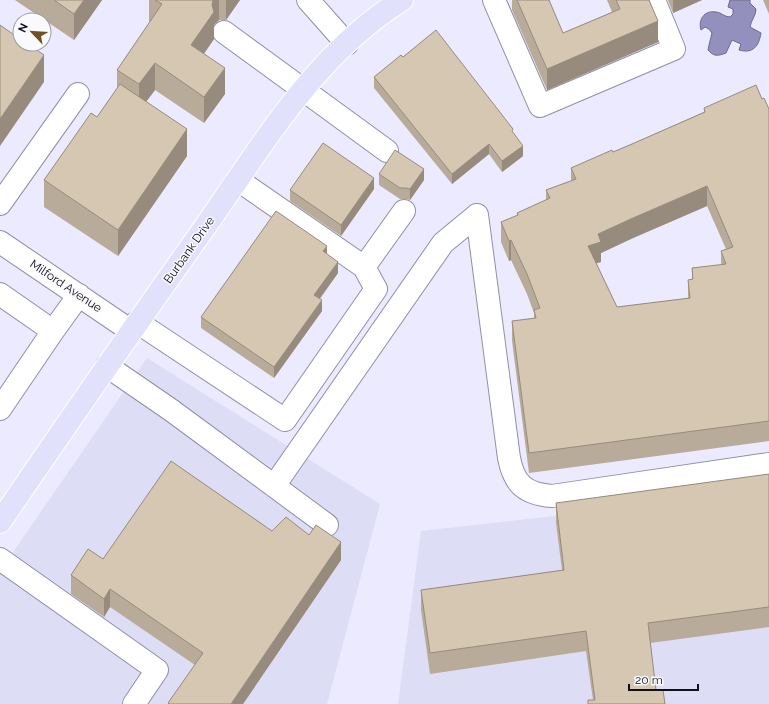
<svg xmlns="http://www.w3.org/2000/svg" width="769" height="704" font-family="Raleway,sans-serif">
	<style>
		.built { fill: #deddf6 }
		.water { fill: #9390bd; stroke: #6c6a8c }
		.lines { fill: none; stroke-linecap: round; stroke-linejoin: round }
		.minor-casing { stroke: #908fa6; stroke-width: 24 }
		.major-casing { stroke: #fff; stroke-width: 24 }
		.minor { stroke: #fff; stroke-width: 22 }
		.major { stroke: #e2e1fb; stroke-width: 22 }
		.wall { fill: #b8ab99; fill-rule: evenodd }
		.shaded-wall { fill: #968b7d }
		.building { fill: #d6c7b2; stroke: #968b7d; fill-rule: evenodd }
		.labels { text-anchor: middle; dominant-baseline: central; stroke-width: 3; stroke-linejoin: round; paint-order: stroke }
		.street-label { font-size: 12px; fill: #111019; stroke: #f9f9fe }
	</style>
	<rect width="100%" height="100%" fill="#ebeafe"/>
	<path class="built" d="M 147,358 L 380,504 L 327,704 L 0,704 L 0,571 Z
		M 769,492 L 769,704 L 398,704 L 421,531 Z"/>
	<path class="water" d="M 730,0 L 750,0 L 750,3 L 756,9 C 756,16 751,20 750,27 L 761,33 C 759,46 753,54 739,50 L 741,44 L 732,40 L 726,53 C 718,56 714,57 708,50 L 709,45 L 712,33 L 709,29 L 705,27 L 701,30 C 698,20 704,10 716,12 C 721,12 724,17 730,17 L 733,14 L 733,9 L 728,7 Z"/>
	<g class="lines">
		<g class="minor-casing">
			<path id="minor" d="M 308,0 L 347,44
				M 494,0 L 540,106 L 674,49 L 654,0
				M 224,32 L 387,151
				M 238,180 L 364,267 L 404,211
				M 0,204 L 78,94
				M 477,215 L 509,458 C 514,484 525,494 552,496 L 769,464
				M 0,242 L 131,331
				M 0,294 L 53,331 L 0,409
				M 137,322 L 285,420 L 376,289 L 364,267
				M 53,331 L 79,295
				M 107,366 L 171,410 L 327,525
				M 274,486 L 443,243 L 477,215
				M 0,559 L 157,670 L 134,704"/>
		</g>
		<g class="major-casing">
			<path id="major" d="M 0,522 C 68,422 137,323 207,224 C 264,143 316,53 402,0"/>
		</g>
		<use href="#minor" class="minor"/>
		<use href="#major" class="major"/>
	</g>
	<path class="wall" d="M 15,0 L 102,0 L 74,40 Z
		M 149,0 L 240,0 L 226,20 L 219,20 L 214,24 L 214,39 L 204,54 L 225,94 L 204,123 L 155,90 L 146,102 L 187,156 L 118,256 L 44,207 L 44,180 L 97,117 L 117,89 L 117,70 L 149,23 Z
		M 512,0 L 549,0 L 563,33 L 612,12 L 607,0 L 649,0 L 658,42 L 547,90 L 512,10 Z
		M 668,0 L 702,0 L 673,13 Z
		M 763,0 L 769,0 L 769,14 Z
		M 403,57 L 513,133 L 523,156 L 502,172 L 489,154 L 452,184 L 374,88 L 374,77 Z
		M 762,99 L 769,109 L 769,441 L 529,473 L 512,341 L 512,321 L 534,318 L 534,313 L 527,294 L 511,260 L 509,261 L 501,242 L 501,222 L 517,216 L 517,213 L 546,200 L 546,190 L 571,181 L 571,168 L 613,152 L 632,144 L 704,112 L 704,108 ZM 707,206 L 726,249 L 721,251 L 721,265 L 692,268 L 692,279 L 688,280 L 688,298 L 617,307 L 596,263 L 601,262 L 601,253 L 633,238 Z
		M 379,174 L 424,180 L 410,200 L 406,199 L 400,199 L 379,185 Z
		M 374,189 L 341,236 L 290,201 L 290,190 Z
		M 327,254 L 338,273 L 320,299 L 322,311 L 274,378 L 201,328 L 201,317 Z
		M 769,474 L 769,627 L 650,643 L 656,690 L 665,704 L 588,704 L 588,700 L 593,700 L 586,651 L 430,674 L 421,610 L 421,590 L 562,570 L 556,523 L 556,503 Z
		M 272,531 L 341,560 L 243,704 L 168,704 L 168,703 L 195,665 L 110,607 L 104,617 L 71,594 L 71,575 L 103,559 Z"/>
	<path class="shaded-wall" d="M 84,0 L 102,0 L 74,40 L 74,14 Z
		M 213,0 L 219,0 L 219,20 L 214,25 L 214,39 L 191,72 L 191,45 Z
		M 226,0 L 240,0 L 226,20 Z
		M 673,0 L 702,0 L 673,13 Z
		M 658,21 L 658,42 L 547,90 L 547,69 Z
		M 44,55 L 44,82 L 0,146 L 0,119 Z
		M 155,63 L 155,90 L 139,111 L 139,84 Z
		M 225,68 L 225,94 L 204,123 L 204,97 Z
		M 187,129 L 187,156 L 118,256 L 118,230 Z
		M 489,144 L 489,154 L 452,184 L 452,174 Z
		M 523,146 L 523,156 L 502,172 L 502,161 Z
		M 424,169 L 424,180 L 410,200 L 410,189 Z
		M 374,178 L 374,189 L 341,236 L 341,225 Z
		M 707,186 L 707,206 L 633,238 L 601,253 L 601,262 L 588,266 L 588,246 L 598,234 L 633,218 Z
		M 511,240 L 511,260 L 509,261 L 509,241 Z
		M 327,246 L 327,257 L 323,251 Z
		M 338,262 L 338,273 L 314,306 L 314,295 Z
		M 322,300 L 322,311 L 274,378 L 274,367 Z
		M 341,542 L 341,560 L 243,704 L 231,704 Z
		M 110,589 L 110,607 L 104,617 L 104,599 Z"/>
	<path class="building" d="M 54,0 L 84,0 L 74,14 Z
		M 155,0 L 213,0 L 212,5 L 214,12 L 191,45 L 225,68 L 204,97 L 155,63 L 139,84 L 117,70 L 162,4 Z
		M 517,0 L 549,0 L 563,33 L 620,9 L 616,0 L 649,0 L 658,21 L 547,69 Z
		M 0,25 L 20,39 L 20,44 L 28,44 L 44,55 L 0,119 Z
		M 436,30 L 513,129 L 512,131 L 523,146 L 502,161 L 489,144 L 452,174 L 374,77 L 401,55 L 403,57 Z
		M 120,84 L 187,129 L 118,230 L 44,180 L 91,113 L 97,117 Z
		M 756,85 L 762,99 L 764,98 L 769,109 L 769,421 L 529,453 L 512,321 L 536,318 L 534,310 L 540,308 L 527,274 L 511,240 L 509,241 L 501,222 L 518,215 L 517,213 L 550,198 L 546,190 L 576,179 L 571,168 L 612,150 L 613,152 L 632,144 L 705,112 L 704,108 ZM 707,186 L 733,247 L 721,251 L 726,264 L 692,268 L 693,279 L 688,280 L 690,298 L 617,307 L 588,246 L 601,242 L 598,234 L 633,218 Z
		M 323,143 L 374,178 L 341,225 L 290,190 Z
		M 395,150 L 424,169 L 410,189 L 406,188 L 400,188 L 379,174 Z
		M 276,211 L 327,246 L 323,251 L 338,262 L 314,295 L 322,300 L 274,367 L 201,317 Z
		M 171,461 L 272,531 L 286,517 L 309,535 L 316,525 L 341,542 L 231,704 L 170,704 L 168,703 L 203,653 L 110,589 L 104,599 L 71,575 L 88,549 L 103,559 Z
		M 769,474 L 769,607 L 648,623 L 656,690 L 663,690 L 665,704 L 588,704 L 588,700 L 595,700 L 586,631 L 430,653 L 421,590 L 564,570 L 556,503 Z"/>
	<g class="labels">
		<g class="street-label">
			<text transform="translate(189 250) rotate(-55)">Burbank Drive</text>
			<text transform="translate(66 286) rotate(34)">Milford Avenue</text>
		</g>
	</g>
	<g transform="translate(32 32) rotate(295)"><circle r="19" fill="#f9f9fe" stroke="#9c9ca2"/>
	<path d="M0-3L7 15L0 10L-7 15Z" fill="#6e5124"/>
	<text y="-6" font-size="11" font-weight="bold" text-anchor="middle" fill="#111019">N</text>
	</g>
	<path d="M629 684v6h69v-6" fill="none" stroke="#111019" stroke-width="2"/>
	<text x="635" y="684" font-size="12" fill="#111019" stroke="#f9f9fe" stroke-width="3" paint-order="stroke">20 m</text>
</svg>
